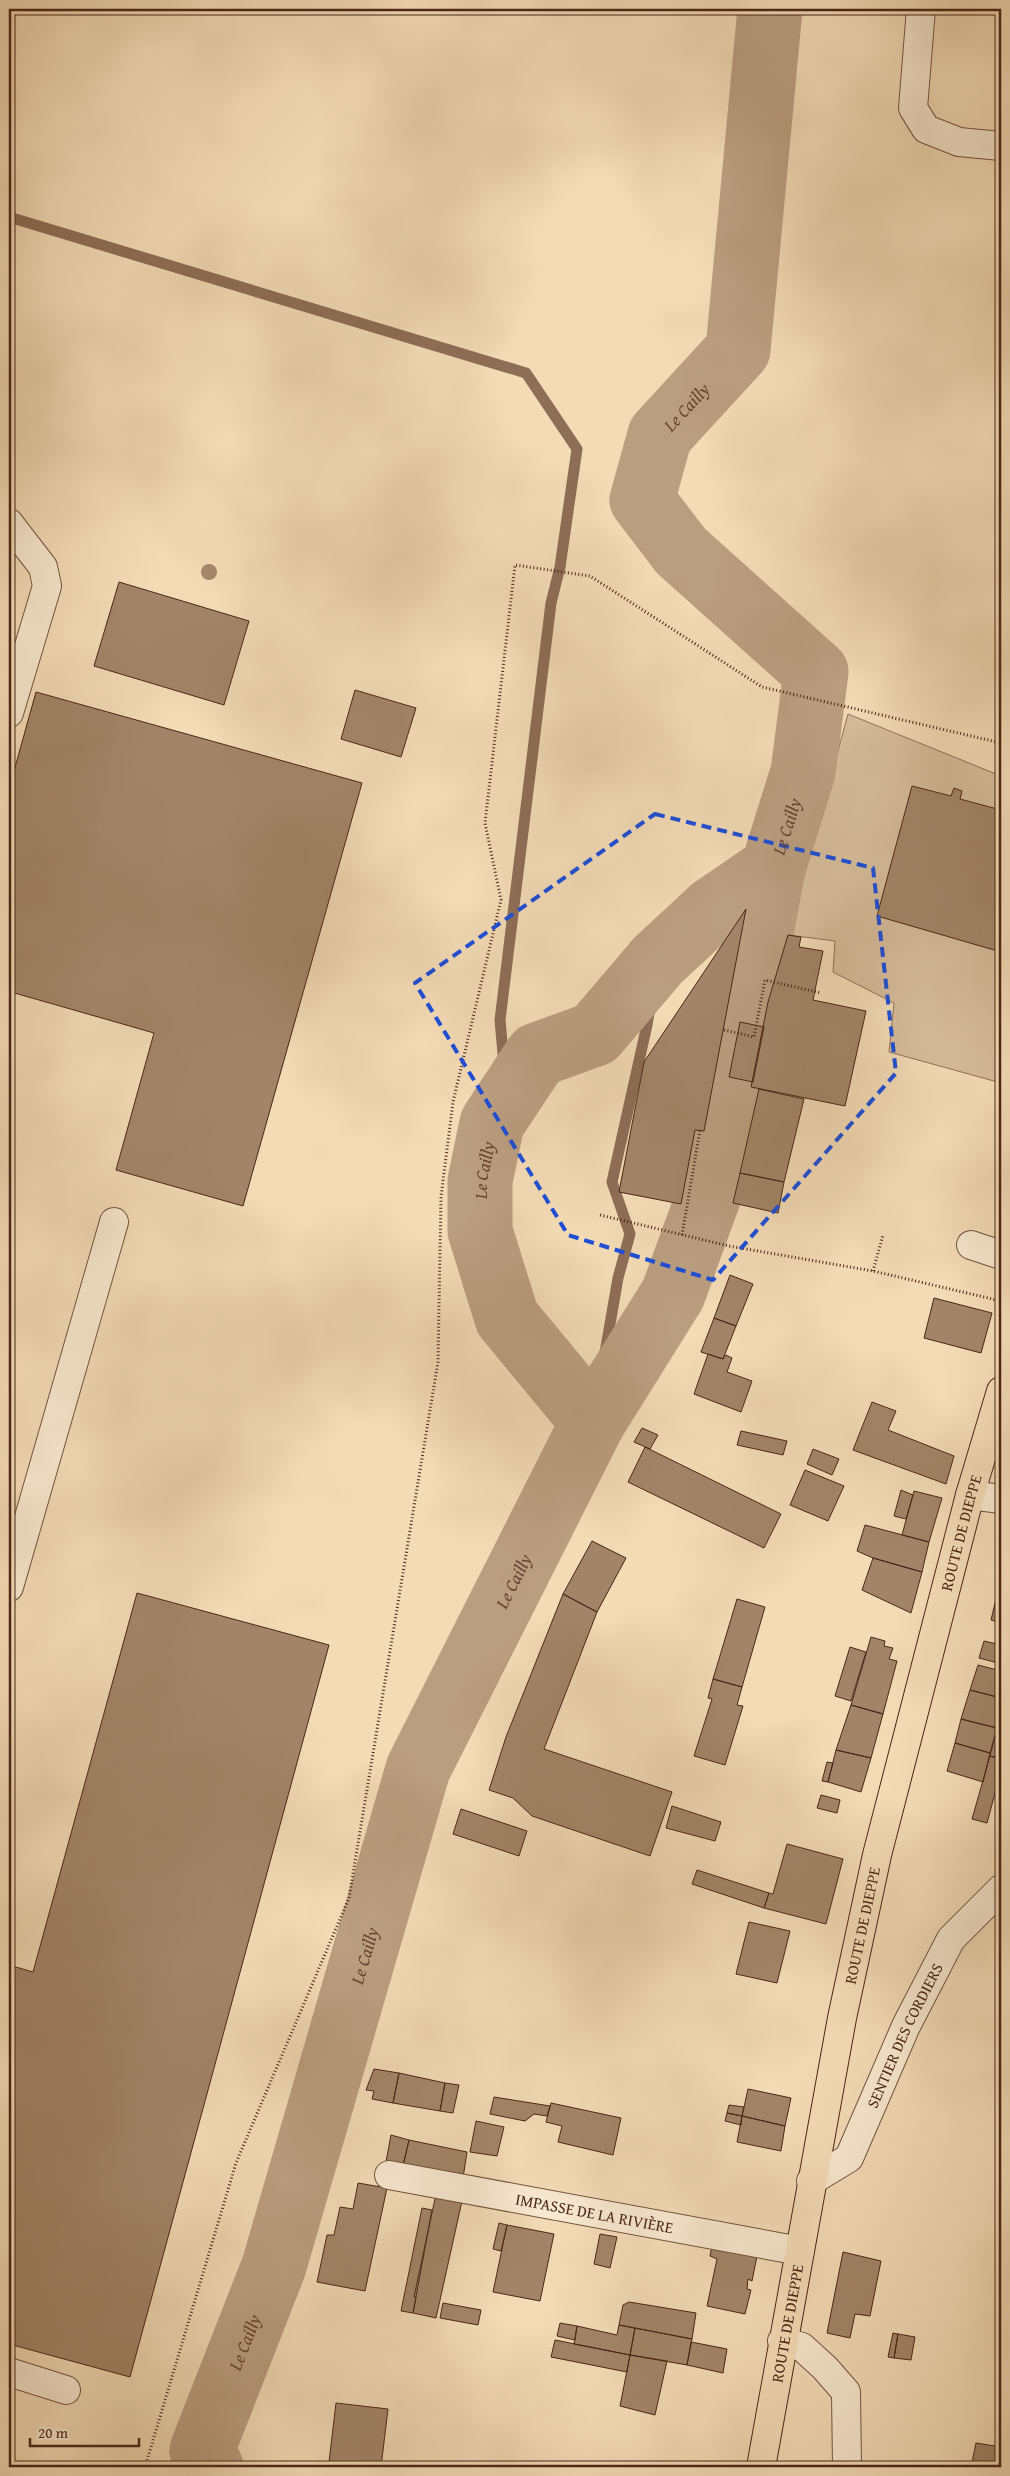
<svg xmlns="http://www.w3.org/2000/svg" width="1010" height="2476" font-family="'Gentium Book Plus',serif">
	<style>
		.green { fill: #d6bc9b; stroke: #907258 }
		.lines { fill: none; stroke-linecap: round; stroke-linejoin: round }
		.stream { stroke: #8d6e56; stroke-width: 11 }
		.river { stroke: #ba9e80; stroke-width: 65 }
		.building { fill: #a28569; stroke: #4a2716 }
		.minor-casing { stroke: #74543e; stroke-width: 30 }
		.major-casing { stroke: #4a2716; stroke-width: 30 }
		.path { stroke: #4a2716; stroke-width: 3; stroke-dasharray: 1 2.5; stroke-linecap: butt }
		.minor { stroke: #f7e8d0; stroke-width: 28 }
		.major { stroke: #f3dbb6; stroke-width: 28 }
		.tree { fill: #a5886d }
		.marked { fill: none; stroke: #1d4ed8; stroke-width: 4; stroke-dasharray: 10 6; stroke-linejoin: round }
		.labels { text-anchor: middle; dominant-baseline: central; stroke-width: 4; stroke-linejoin: round; paint-order: stroke }
		.street-label { font-size: 16px; fill: #4a2716; stroke: #f7e8d0 }
		.water-label { font-size: 18px; font-style: italic; fill: #664530; stroke: #f7e8d0 }
	</style>
	<rect width="100%" height="100%" fill="#f3dbb6"/>
	<filter id="stains"><feTurbulence type="fractalNoise" baseFrequency=".004" numOctaves="4"/><feColorMatrix values="0 0 0 0 .2 0 0 0 0 .09 0 0 0 0 .02 0 0 0 .5 -.17"/></filter>
	<radialGradient id="worn" r=".72"><stop offset=".6" stop-color="#630" stop-opacity="0"/><stop offset="1" stop-color="#630" stop-opacity=".3"/></radialGradient>
	<path class="green" d="M 848,714 L 1001,776 L 1001,1083 L 889,1052 L 894,1003 L 833,972 L 835,941 L 788,935 Z"/>
	<g class="lines">
		<path class="stream" d="M 9,217 L 526,373 L 577,449 L 560,567 L 551,603 L 500,1020 L 507,1098
			M 593,1422 L 618,1278 L 630,1234 L 612,1182 L 647,1025 L 658,960"/>
		<g class="river">
			<path d="M 593,1422 L 673,1294 L 716,1176 L 773,868"/>
			<path id="s1" d="M 211,2467 L 202,2450 L 274,2266 L 418,1769 L 593,1422 L 507,1318 L 480,1231 L 480,1181 L 492,1123 L 537,1055 L 595,1034 L 658,960 L 713,909 L 773,868 L 803,772 L 816,672 L 681,551 L 642,500 L 660,435 L 738,350 L 770,9"/>
		</g>
	</g>
	<path class="building" d="M 119,582 L 249,621 L 224,705 L 94,666 Z
		M 355,690 L 416,708 L 401,757 L 341,739 Z
		M 36,692 L 362,783 L 243,1206 L 116,1170 L 154,1033 L 11,992 L 9,1001 L 9,789 Z
		M 912,786 L 951,796 L 954,788 L 962,791 L 960,799 L 1001,810 L 1001,952 L 877,916 Z
		M 746,909 L 704,1131 L 695,1130 L 681,1204 L 619,1192 L 644,1062 Z
		M 788,935 L 801,937 L 799,947 L 823,951 L 813,1000 L 866,1011 L 845,1106 L 751,1087 L 768,1002 Z
		M 740,1022 L 764,1027 L 753,1082 L 729,1077 Z
		M 759,1089 L 804,1099 L 784,1182 L 740,1173 Z
		M 740,1173 L 784,1182 L 778,1213 L 733,1203 Z
		M 730,1275 L 753,1284 L 736,1326 L 714,1318 Z
		M 934,1298 L 992,1313 L 981,1353 L 924,1338 Z
		M 714,1318 L 736,1326 L 723,1359 L 701,1352 Z
		M 708,1354 L 723,1359 L 726,1355 L 732,1358 L 727,1372 L 752,1381 L 741,1412 L 694,1394 Z
		M 872,1402 L 896,1411 L 888,1430 L 954,1456 L 946,1484 L 853,1450 Z
		M 642,1428 L 658,1435 L 650,1449 L 634,1442 Z
		M 741,1431 L 787,1441 L 783,1455 L 737,1445 Z
		M 645,1447 L 781,1514 L 764,1548 L 628,1482 Z
		M 813,1449 L 839,1459 L 832,1475 L 807,1464 Z
		M 805,1470 L 844,1486 L 828,1521 L 790,1505 Z
		M 901,1490 L 913,1495 L 906,1519 L 894,1516 Z
		M 914,1491 L 942,1498 L 929,1542 L 902,1535 Z
		M 865,1525 L 929,1542 L 922,1572 L 873,1558 L 857,1551 Z
		M 592,1541 L 626,1558 L 597,1612 L 563,1594 Z
		M 873,1558 L 922,1572 L 911,1613 L 862,1590 Z
		M 137,1593 L 329,1645 L 130,2377 L 9,2344 L 9,1965 L 33,1972 Z
		M 563,1594 L 597,1612 L 544,1749 L 672,1792 L 650,1856 L 532,1816 L 513,1798 L 489,1790 L 506,1737 Z
		M 997,1595 L 1001,1596 L 1001,1623 L 991,1620 Z
		M 737,1599 L 765,1607 L 742,1687 L 713,1679 Z
		M 871,1637 L 885,1641 L 884,1646 L 893,1648 L 889,1659 L 897,1661 L 883,1714 L 851,1705 Z
		M 984,1641 L 1001,1645 L 1001,1658 L 998,1663 L 979,1658 Z
		M 850,1647 L 866,1652 L 851,1701 L 835,1696 Z
		M 978,1665 L 1001,1671 L 1001,1698 L 970,1690 Z
		M 713,1679 L 742,1687 L 737,1705 L 743,1706 L 725,1765 L 694,1756 L 712,1699 L 708,1698 Z
		M 970,1690 L 1001,1698 L 1001,1713 L 997,1728 L 961,1719 Z
		M 851,1705 L 883,1714 L 871,1758 L 836,1750 Z
		M 961,1719 L 997,1728 L 990,1753 L 955,1743 Z
		M 997,1728 L 1001,1729 L 1001,1759 L 990,1756 Z
		M 955,1743 L 990,1753 L 983,1782 L 947,1771 Z
		M 836,1750 L 871,1758 L 861,1792 L 828,1782 Z
		M 990,1756 L 1001,1759 L 1001,1771 L 987,1823 L 972,1819 Z
		M 827,1762 L 833,1763 L 828,1782 L 822,1781 Z
		M 821,1795 L 840,1800 L 837,1813 L 817,1808 Z
		M 672,1806 L 721,1822 L 715,1841 L 666,1828 Z
		M 461,1809 L 527,1831 L 519,1856 L 453,1834 Z
		M 787,1844 L 843,1859 L 826,1924 L 764,1908 L 769,1893 L 773,1894 Z
		M 697,1870 L 769,1893 L 764,1908 L 692,1884 Z
		M 749,1922 L 790,1931 L 777,1983 L 736,1974 Z
		M 374,2069 L 399,2073 L 393,2103 L 372,2099 L 374,2091 L 366,2090 Z
		M 399,2073 L 445,2083 L 440,2111 L 393,2103 Z
		M 445,2083 L 459,2085 L 453,2113 L 440,2111 Z
		M 748,2089 L 791,2098 L 785,2126 L 742,2116 Z
		M 494,2097 L 550,2106 L 547,2116 L 534,2114 L 525,2121 L 490,2114 Z
		M 551,2103 L 621,2118 L 613,2155 L 558,2142 L 562,2126 L 546,2122 Z
		M 729,2105 L 744,2107 L 742,2116 L 727,2113 Z
		M 727,2113 L 742,2116 L 741,2125 L 725,2121 Z
		M 742,2116 L 785,2126 L 781,2151 L 737,2142 Z
		M 476,2121 L 504,2127 L 497,2156 L 470,2152 Z
		M 391,2135 L 409,2140 L 403,2166 L 386,2162 Z
		M 409,2140 L 467,2152 L 463,2178 L 403,2166 Z
		M 358,2183 L 387,2188 L 365,2291 L 317,2282 L 327,2235 L 334,2235 L 340,2207 L 353,2209 Z
		M 436,2194 L 462,2201 L 436,2318 L 413,2313 L 416,2297 L 414,2297 Z
		M 422,2208 L 432,2210 L 413,2313 L 401,2311 Z
		M 499,2223 L 507,2225 L 501,2251 L 493,2249 Z
		M 507,2225 L 554,2234 L 540,2301 L 493,2292 Z
		M 600,2234 L 617,2237 L 610,2268 L 594,2264 Z
		M 712,2246 L 757,2256 L 752,2281 L 748,2279 L 747,2289 L 751,2290 L 745,2314 L 707,2306 L 717,2259 L 710,2256 Z
		M 843,2252 L 881,2261 L 870,2316 L 855,2314 L 850,2338 L 827,2333 Z
		M 629,2302 L 696,2313 L 692,2339 L 619,2325 L 623,2305 Z
		M 443,2303 L 481,2310 L 478,2325 L 440,2318 Z
		M 560,2323 L 577,2326 L 575,2340 L 557,2336 Z
		M 619,2325 L 635,2328 L 630,2355 L 574,2344 L 577,2326 L 617,2335 Z
		M 635,2328 L 692,2339 L 687,2365 L 630,2355 Z
		M 893,2333 L 898,2334 L 894,2358 L 888,2357 Z
		M 898,2334 L 915,2337 L 911,2360 L 894,2358 Z
		M 555,2340 L 630,2355 L 627,2372 L 551,2357 Z
		M 691,2342 L 727,2349 L 723,2373 L 687,2365 Z
		M 630,2355 L 667,2361 L 655,2415 L 620,2406 Z
		M 336,2403 L 388,2409 L 381,2467 L 329,2462 Z
		M 976,2443 L 1001,2447 L 1001,2467 L 971,2467 Z"/>
	<g class="lines">
		<g class="minor-casing">
			<g id="minor">
				<path d="M 921,9 L 913,108 L 926,129 L 959,142 L 1001,146"/>
				<path d="M 9,523 L 43,567 L 47,586 L 9,713"/>
				<path d="M 971,1245 L 1001,1255"/>
				<path d="M 970,1495 L 1001,1499"/>
				<path d="M 9,1587 L 114,1222"/>
				<path id="s2" d="M 389,2175 L 800,2251"/>
				<path id="s3" d="M 811,2181 L 849,2158 L 906,2026 L 951,1939 L 1001,1889"/>
				<path d="M 782,2341 L 802,2347 L 825,2368 L 846,2392 L 847,2467"/>
				<path d="M 9,2372 L 66,2390"/>
			</g>
		</g>
		<g class="major-casing">
			<g id="major">
				<path id="s4" d="M 761,2467 L 842,2018 L 877,1855 L 970,1495 L 1001,1391"/>
			</g>
		</g>
		<path class="path" d="M 724,1030 L 754,1037 L 765,980 L 821,993
			M 600,1215 L 729,1246 L 873,1271 L 1001,1301
			M 682,1235 L 700,1130
			M 873,1271 L 883,1235
			M 145,2467 L 236,2163 L 349,1898 L 438,1362 L 441,1197 L 453,1102 L 501,900 L 485,823 L 515,565 L 590,576 L 762,687 L 1001,743"/>
		<use href="#minor" class="minor"/>
		<use href="#major" class="major"/>
	</g>
	<circle class="tree" cx="209" cy="572" r="8"/>
	<path class="marked" d="M 655,814 L 873,868 L 896,1073 L 713,1280 L 568,1235 L 415,983 Z"/>
	<g class="labels">
		<g class="street-label">
			<text stroke="none"><textPath href="#s4" startOffset="956">ROUTE DE DIEPPE</textPath></text>
			<text stroke="none"><textPath href="#s4" startOffset="551">ROUTE DE DIEPPE</textPath></text>
			<text stroke="none"><textPath href="#s3" startOffset="179">SENTIER DES CORDIERS</textPath></text>
			<text stroke="none"><textPath href="#s2" startOffset="209">IMPASSE DE LA RIVIÈRE</textPath></text>
			<text stroke="none"><textPath href="#s4" startOffset="146">ROUTE DE DIEPPE</textPath></text>
		</g>
		<g class="water-label">
			<text stroke="none"><textPath href="#s1" startOffset="2399">Le Cailly</textPath></text>
			<text stroke="none"><textPath href="#s1" startOffset="1890">Le Cailly</textPath></text>
			<text stroke="none"><textPath href="#s1" startOffset="1410">Le Cailly</textPath></text>
			<text stroke="none"><textPath href="#s1" startOffset="945">Le Cailly</textPath></text>
			<text stroke="none"><textPath href="#s1" startOffset="540">Le Cailly</textPath></text>
			<text stroke="none"><textPath href="#s1" startOffset="135">Le Cailly</textPath></text>
		</g>
	</g>
	<rect width="1010" height="2476" fill="none" stroke="#f3dbb6" stroke-width="30"/>
	<rect x="10" y="10" width="990" height="2456" fill="none" stroke="#4a2716" stroke-width="2.5"/>
	<rect x="15" y="15" width="980" height="2446" fill="none" stroke="#4a2716"/>
	<path d="M30 2438v8h109v-8" fill="none" stroke="#4a2716" stroke-width="2.5"/>
	<text x="38" y="2438" font-size="15" fill="#4a2716" stroke="#f7e8d0" stroke-width="4" paint-order="stroke">20 m</text>
	<rect width="100%" height="100%" filter="url(#stains)"/>
	<rect width="100%" height="100%" fill="url(#worn)"/>
</svg>
